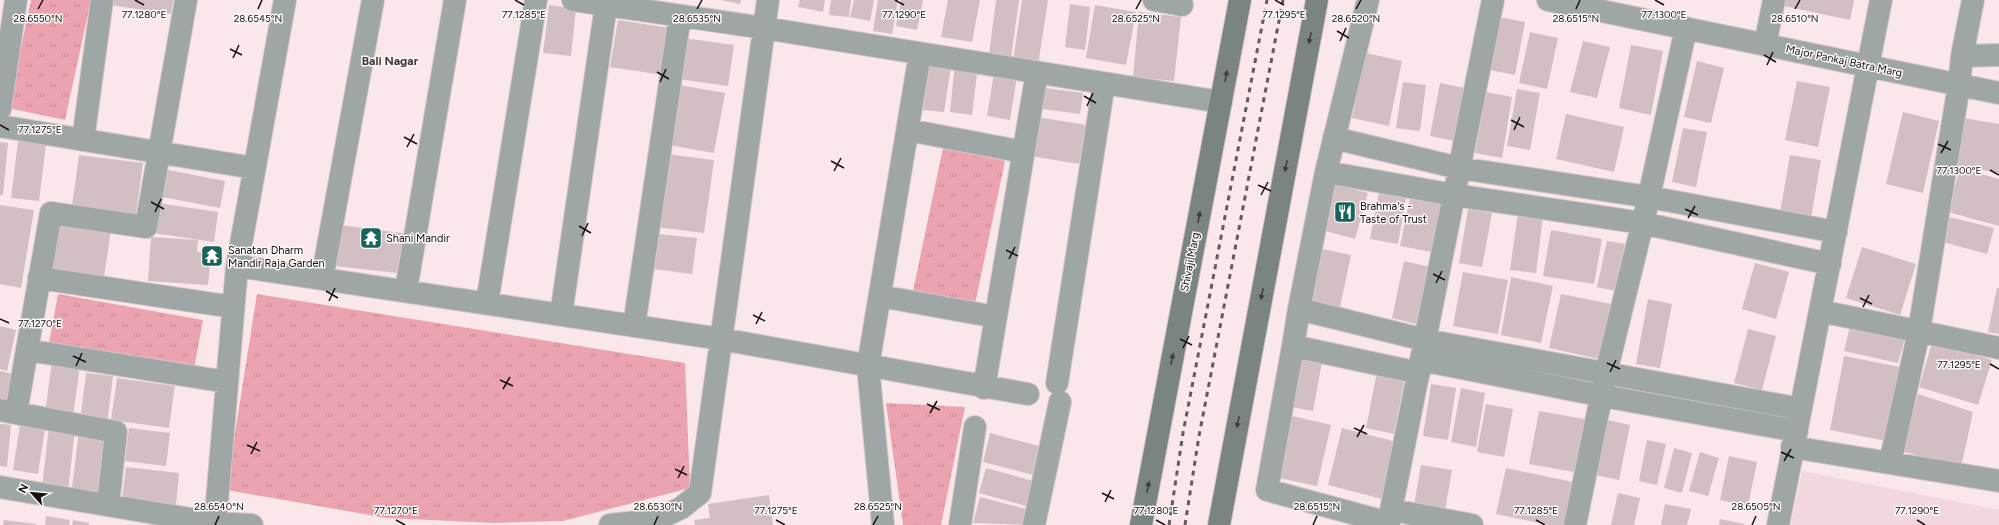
<svg xmlns="http://www.w3.org/2000/svg" width="1999" height="525" font-family="Figtree,sans-serif">
	<style>
		.built { fill: #f2d7dc }
		.grass { fill: url(#grass-tufts) }
		.building { fill: #d2bfc2 }
		.lines { fill: none; stroke-linecap: round; stroke-linejoin: round }
		.minor-casing { stroke: #d6c5c7; stroke-width: 24 }
		.secondary-casing { stroke: #d6c5c7; stroke-width: 24 }
		.minor { stroke: #9fa7a6; stroke-width: 22 }
		.secondary { stroke: #7a8583; stroke-width: 22 }
		.rail { stroke: #645a5b; stroke-width: 3; stroke-dasharray: 5 5; stroke-linecap: butt }
		.oneway { fill: #3e3f3f }
		.ticks { fill: none; stroke: #161011; stroke-width: 1.5 }
		.labels { text-anchor: middle; dominant-baseline: central; stroke-width: 3; stroke-linejoin: round; paint-order: stroke }
		.street-label { font-size: 11px; fill: #161011; stroke: #fdf9f9 }
		.poi-label { font-size: 11px; fill: #161011; stroke: #fdf9f9; text-anchor: start }
		.neighbourhood-label { font-size: 12px; font-weight: bold; fill: #433537; stroke: #fdf9f9 }
		.ticks-label { font-size: 10px; text-anchor: middle; fill: #161011; stroke: #fdf9f9; stroke-width: 3; stroke-linejoin: round; paint-order: stroke }
	</style>
	<defs>
		<pattern id="grass-tufts" width="24" height="20" patternUnits="userSpaceOnUse"><rect width="24" height="20" fill="#eba3b0"/><path d="M3 7l-1-3M5 7V3M7 7l1-3M15 17l-1-3M17 17v-4M19 17l1-3" fill="none" stroke="#c98b96"/></pattern>
	</defs>
	<rect width="100%" height="100%" fill="#fae7ea"/>
	<path class="built" d="M 1802,471 L 1999,510 L 1999,525 L 1791,525 Z"/>
	<path class="grass" d="M 31,0 L 91,0 L 65,120 L 8,108 Z
		M 943,148 L 1005,161 L 975,304 L 913,291 Z
		M 58,294 L 203,320 L 194,369 L 49,343 Z
		M 257,294 L 685,363 L 690,488 L 563,521 L 494,523 L 387,518 L 226,490 Z
		M 886,403 L 965,407 L 941,525 L 903,525 Z"/>
	<path class="building" d="M 111,0 L 173,0 L 171,14 L 110,5 Z
		M 721,0 L 741,0 L 740,4 Z
		M 800,0 L 825,0 L 823,12 L 798,7 Z
		M 831,0 L 851,0 L 849,17 L 829,15 Z
		M 854,0 L 874,0 L 870,21 L 850,17 Z
		M 878,0 L 898,0 L 892,34 L 873,31 Z
		M 901,0 L 923,0 L 917,30 L 896,26 Z
		M 948,0 L 980,0 L 972,42 L 941,37 Z
		M 996,0 L 1019,0 L 1011,58 L 989,55 Z
		M 1022,0 L 1048,0 L 1038,65 L 1013,61 Z
		M 1780,0 L 1854,0 L 1850,20 L 1779,5 Z
		M 1070,4 L 1090,7 L 1085,50 L 1065,47 Z
		M 549,5 L 576,9 L 571,56 L 543,53 Z
		M 1095,5 L 1136,12 L 1126,65 L 1086,58 Z
		M 1139,12 L 1181,17 L 1174,81 L 1133,77 Z
		M 1499,17 L 1525,22 L 1515,75 L 1490,70 Z
		M 618,20 L 670,28 L 663,75 L 610,67 Z
		M 1530,32 L 1558,38 L 1547,89 L 1519,83 Z
		M 683,38 L 734,45 L 728,86 L 678,79 Z
		M 1583,41 L 1610,47 L 1597,98 L 1570,92 Z
		M 1631,45 L 1663,51 L 1651,115 L 1619,108 Z
		M 1366,53 L 1402,61 L 1389,126 L 1352,118 Z
		M 930,57 L 952,60 L 944,112 L 923,110 Z
		M 1697,61 L 1724,68 L 1711,123 L 1684,117 Z
		M 955,62 L 978,65 L 972,115 L 950,112 Z
		M 995,67 L 1018,70 L 1010,120 L 987,116 Z
		M 1797,81 L 1830,87 L 1818,147 L 1785,140 Z
		M 1403,82 L 1426,85 L 1420,131 L 1396,128 Z
		M 1440,83 L 1465,88 L 1455,141 L 1430,136 Z
		M 679,85 L 725,93 L 714,153 L 668,145 Z
		M 1045,88 L 1083,93 L 1080,114 L 1042,109 Z
		M 1517,89 L 1540,93 L 1530,150 L 1507,146 Z
		M 1486,92 L 1512,97 L 1502,158 L 1475,153 Z
		M 1903,112 L 1939,121 L 1923,193 L 1886,184 Z
		M 1566,114 L 1624,127 L 1614,172 L 1556,159 Z
		M 1037,117 L 1086,125 L 1079,164 L 1031,156 Z
		M 1963,118 L 1999,124 L 1999,173 L 1954,165 Z
		M 1683,128 L 1707,132 L 1696,187 L 1672,182 Z
		M 19,134 L 47,137 L 39,201 L 11,198 Z
		M 0,142 L 8,143 L 3,195 L 0,195 Z
		M 666,154 L 714,160 L 704,233 L 656,227 Z
		M 79,155 L 143,163 L 136,214 L 72,206 Z
		M 1790,155 L 1821,160 L 1811,218 L 1780,213 Z
		M 1960,168 L 1999,179 L 1999,226 L 1948,212 Z
		M 168,170 L 225,181 L 220,208 L 162,197 Z
		M 1335,184 L 1368,193 L 1355,239 L 1322,230 Z
		M 1380,187 L 1407,192 L 1398,244 L 1370,239 Z
		M 1411,193 L 1442,200 L 1432,252 L 1400,246 Z
		M 158,203 L 218,212 L 214,242 L 153,233 Z
		M 0,205 L 34,210 L 21,288 L 0,284 Z
		M 1468,209 L 1492,213 L 1482,267 L 1459,263 Z
		M 1518,213 L 1543,216 L 1536,273 L 1510,270 Z
		M 1949,217 L 1994,228 L 1987,254 L 1943,242 Z
		M 58,221 L 111,230 L 104,277 L 50,269 Z
		M 340,225 L 409,234 L 405,274 L 336,266 Z
		M 1551,230 L 1602,239 L 1594,284 L 1543,276 Z
		M 658,234 L 697,238 L 692,274 L 653,269 Z
		M 151,237 L 198,240 L 197,252 L 211,253 L 208,285 L 148,281 Z
		M 1607,241 L 1625,244 L 1616,291 L 1597,287 Z
		M 1862,247 L 1916,264 L 1900,315 L 1846,298 Z
		M 1318,248 L 1351,255 L 1340,307 L 1307,301 Z
		M 1404,261 L 1434,268 L 1421,325 L 1392,318 Z
		M 1755,263 L 1789,272 L 1776,319 L 1742,309 Z
		M 1463,272 L 1508,280 L 1498,334 L 1453,326 Z
		M 1511,277 L 1553,286 L 1541,343 L 1501,335 Z
		M 1997,288 L 1999,288 L 1999,334 L 1988,332 Z
		M 1561,294 L 1611,304 L 1599,359 L 1549,348 Z
		M 1648,299 L 1672,304 L 1660,368 L 1636,364 Z
		M 0,326 L 16,330 L 7,371 L 0,369 Z
		M 1850,326 L 1905,338 L 1898,363 L 1844,351 Z
		M 1748,329 L 1776,336 L 1762,390 L 1734,383 Z
		M 1932,343 L 1992,360 L 1978,405 L 1919,387 Z
		M 1295,353 L 1323,357 L 1313,411 L 1286,406 Z
		M 1844,356 L 1900,367 L 1886,441 L 1830,430 Z
		M 52,361 L 80,365 L 73,417 L 45,414 Z
		M 0,371 L 13,374 L 7,405 L 0,404 Z
		M 1377,372 L 1405,377 L 1394,434 L 1366,428 Z
		M 86,373 L 113,376 L 107,425 L 80,421 Z
		M 117,378 L 175,386 L 169,428 L 111,420 Z
		M 1431,384 L 1456,388 L 1448,440 L 1423,436 Z
		M 1461,388 L 1485,393 L 1476,447 L 1451,442 Z
		M 1918,394 L 1973,412 L 1961,468 L 1902,451 Z
		M 1486,404 L 1513,409 L 1504,457 L 1477,452 Z
		M 1539,411 L 1590,420 L 1580,473 L 1529,464 Z
		M 1288,415 L 1331,425 L 1317,486 L 1274,477 Z
		M 1603,419 L 1630,425 L 1619,480 L 1591,474 Z
		M 0,424 L 11,425 L 7,467 L 0,466 Z
		M 20,425 L 45,428 L 38,474 L 13,470 Z
		M 49,426 L 75,429 L 68,491 L 42,488 Z
		M 129,428 L 170,433 L 166,466 L 125,461 Z
		M 1342,428 L 1397,442 L 1382,499 L 1328,485 Z
		M 79,431 L 108,434 L 101,492 L 72,488 Z
		M 990,433 L 1039,446 L 1033,475 L 983,462 Z
		M 1647,440 L 1666,444 L 1657,485 L 1639,481 Z
		M 1674,448 L 1692,453 L 1682,493 L 1664,488 Z
		M 1700,452 L 1719,458 L 1708,496 L 1689,491 Z
		M 1729,456 L 1757,462 L 1748,506 L 1720,500 Z
		M 1421,465 L 1452,470 L 1444,517 L 1413,511 Z
		M 126,467 L 179,473 L 176,505 L 122,499 Z
		M 986,468 L 1033,481 L 1026,506 L 979,493 Z
		M 1506,468 L 1582,484 L 1573,525 L 1549,525 L 1496,514 Z
		M 1618,493 L 1640,498 L 1634,525 L 1611,525 Z
		M 769,495 L 773,525 L 695,525 L 694,520 L 710,518 L 708,504 Z
		M 980,497 L 1033,511 L 1029,525 L 973,523 Z
		M 1665,504 L 1691,509 L 1687,525 L 1661,525 Z
		M 46,516 L 70,520 L 69,525 L 45,525 Z
		M 1720,519 L 1744,524 L 1744,525 L 1719,525 Z
		M 4,520 L 36,524 L 36,525 L 3,525 Z
		M 73,520 L 89,523 L 89,525 L 72,525 Z"/>
	<g class="lines">
		<g class="minor-casing">
			<path id="minor" d="M 573,0 L 764,28 L 1221,102
				M 1154,0 L 1182,5
				M 1548,0 L 1999,93
				M 1765,45 L 1774,0
				M 1962,56 L 1973,0
				M 0,109 L 16,0
				M 0,126 L 254,168
				M 908,130 L 1023,152
				M 1334,138 L 1459,168 L 1649,197 L 1836,232
				M 83,140 L 102,0
				M 1326,172 L 1368,0
				M 237,266 L 721,339 L 1028,394
				M 39,278 L 233,307
				M 322,279 L 373,0
				M 406,290 L 455,0
				M 880,296 L 996,317
				M 487,303 L 536,0
				M 1820,311 L 1999,348
				M 561,315 L 606,5
				M 634,326 L 680,16
				M 1293,346 L 1299,309
				M 27,350 L 227,382
				M 1421,360 L 1603,396 L 1797,431
				M 1057,383 L 1104,83
				M 984,388 L 1037,72
				M 1801,409 L 1425,340 L 1299,309 L 1326,172 L 1454,195 L 1642,223 L 1830,264
				M 0,410 L 116,432 L 108,505
				M 16,413 L 51,213 L 146,227 L 186,0
				M 1792,447 L 1999,481
				M 1890,463 L 1919,331 L 1959,85 L 1962,56 L 1999,55
				M 0,487 L 214,523 L 252,525
				M 1392,510 L 1472,525
				M 656,520 L 681,508 L 700,493 L 768,0
				M 1389,523 L 1267,490 L 1293,346 L 1419,373
				M 215,525 L 237,266 L 285,0
				M 610,525 L 656,520 L 656,525
				M 883,525 L 868,366 L 920,54
				M 960,525 L 975,427
				M 1034,525 L 1060,402
				M 1388,525 L 1493,0
				M 1575,525 L 1606,373 L 1649,197 L 1686,28
				M 1778,525 L 1881,0"/>
		</g>
		<g class="secondary-casing">
			<path id="secondary" d="M 1141,525 L 1240,0
				M 1219,525 L 1317,0"/>
		</g>
		<use href="#minor" class="minor"/>
		<use href="#secondary" class="secondary"/>
		<path class="rail" d="M 1169,525 L 1183,433 L 1267,0
			M 1185,525 L 1199,436 L 1283,0"/>
	</g>
	<defs><path id="oneway-solid" d="M-6-.8H1V-3.2L6.5 0L1 3.2V.8H-6Z"/></defs>
	<g class="oneway">
		<use href="#oneway-solid" transform="translate(1310 38) rotate(101)"/>
		<use href="#oneway-solid" transform="translate(1226 76) rotate(-79)"/>
		<use href="#oneway-solid" transform="translate(1286 166) rotate(101)"/>
		<use href="#oneway-solid" transform="translate(1199 217) rotate(-79)"/>
		<use href="#oneway-solid" transform="translate(1262 294) rotate(101)"/>
		<use href="#oneway-solid" transform="translate(1172 359) rotate(-79)"/>
		<use href="#oneway-solid" transform="translate(1238 422) rotate(101)"/>
		<use href="#oneway-solid" transform="translate(1148 487) rotate(-80)"/>
	</g>
	<path class="ticks" d="M 135,0 L 144,5M 515,0 L 524,5M 895,0 L 904,5M 1275,0 L 1284,5M 1655,0 L 1664,5M 38,9 L 43,0M 258,9 L 262,0M 697,9 L 702,0M 1136,9 L 1141,0M 1356,9 L 1361,0M 1576,9 L 1580,0M 1795,9 L 1800,0M 1337,31 L 1349,38M 1340,41 L 1346,28M 230,49 L 242,55M 1764,55 L 1776,62M 233,58 L 239,45M 1767,65 L 1773,52M 657,72 L 669,79M 660,82 L 666,69M 1084,96 L 1096,103M 1087,106 L 1093,93M 1511,120 L 1524,127M 0,125 L 9,130M 1514,130 L 1520,117M 404,137 L 417,144M 1938,144 L 1951,150M 407,147 L 414,134M 1941,153 L 1948,141M 831,161 L 844,168M 1990,170 L 1999,175M 834,171 L 841,158M 1258,185 L 1271,191M 1261,195 L 1268,182M 151,202 L 164,209M 1685,209 L 1698,215M 155,212 L 161,199M 1688,218 L 1695,206M 579,226 L 591,233M 582,236 L 588,223M 1006,250 L 1018,256M 1009,259 L 1015,247M 1433,274 L 1445,280M 1436,283 L 1442,271M 326,291 L 338,298M 1860,298 L 1872,304M 329,301 L 335,288M 1863,307 L 1869,295M 753,315 L 765,321M 0,319 L 9,323M 756,324 L 762,312M 1180,339 L 1192,345M 1183,348 L 1189,336M 73,356 L 86,362M 1607,363 L 1620,369M 1990,364 L 1999,369M 76,366 L 82,353M 1610,372 L 1616,360M 500,380 L 513,386M 503,389 L 510,377M 927,404 L 940,410M 930,413 L 937,401M 1354,428 L 1367,434M 1357,437 L 1364,425M 247,445 L 260,451M 1781,452 L 1794,458M 251,454 L 257,442M 1784,461 L 1791,449M 675,469 L 687,475M 678,478 L 684,466M 1102,493 L 1114,499M 1105,502 L 1111,490M 396,520 L 405,525M 776,520 L 785,525M 1156,520 L 1165,525M 1536,520 L 1545,525M 1917,520 L 1925,525M 215,525 L 219,516M 654,525 L 658,516M 873,525 L 878,516M 1313,525 L 1317,516M 1752,525 L 1756,516"/>
	<defs>
		<g id="restaurant-square" transform="scale(1.15)"><rect x="-9" y="-9" width="18" height="18" rx="4" fill="#18635b" stroke="#fdf9f9"/><path d="M-5-6h1v4h1v-4h1v4h1v-4h1v5L-1.5 .5V6h-2V.5L-5-1ZM5-6V6H3V1.5H1.5Q1.5-4 5-6Z" fill="#fff"/></g>
		<g id="temple-square" transform="scale(1.15)"><rect x="-9" y="-9" width="18" height="18" rx="4" fill="#18635b" stroke="#fdf9f9"/><path d="M0-6L5-2H3V0L6.5 2.5H4V6H1.5V3h-3V6H-4V2.5H-6.5L-3 0V-2H-5Z" fill="#fff"/></g>
	</defs>
	<g fill-rule="evenodd">
		<use href="#restaurant-square" x="1345" y="212"/>
		<use href="#temple-square" x="371" y="238"/>
		<use href="#temple-square" x="212" y="256"/>
	</g>
	<g class="labels">
		<g class="street-label">
			<text transform="translate(1844 61) rotate(12)">Major Pankaj Batra Marg</text>
			<text transform="translate(1190 262) rotate(-79)">Shivaji Marg</text>
		</g>
		<g class="poi-label">
			<text x="1360" y="206">Brahma's -<tspan x="1360" dy="13">Taste of Trust</tspan></text>
			<text x="386" y="238">Shani Mandir</text>
			<text x="228" y="250">Sanatan Dharm<tspan x="228" dy="13">Mandir Raja Garden</tspan></text>
		</g>
		<g class="neighbourhood-label">
			<text x="390" y="61">Bali Nagar</text>
		</g>
	</g>
	<g class="ticks-label">
		<text x="1284" y="18">77.1295°E</text>
		<text x="524" y="18">77.1285°E</text>
		<text x="144" y="18">77.1280°E</text>
		<text x="904" y="18">77.1290°E</text>
		<text x="1664" y="18">77.1300°E</text>
		<text x="38" y="22">28.6550°N</text>
		<text x="258" y="22">28.6545°N</text>
		<text x="697" y="22">28.6535°N</text>
		<text x="1136" y="22">28.6525°N</text>
		<text x="1356" y="22">28.6520°N</text>
		<text x="1576" y="22">28.6515°N</text>
		<text x="1795" y="22">28.6510°N</text>
		<text x="40" y="133">77.1275°E</text>
		<text x="1959" y="174">77.1300°E</text>
		<text x="40" y="327">77.1270°E</text>
		<text x="1959" y="368">77.1295°E</text>
		<text x="219" y="510">28.6540°N</text>
		<text x="658" y="510">28.6530°N</text>
		<text x="878" y="510">28.6525°N</text>
		<text x="1317" y="510">28.6515°N</text>
		<text x="1756" y="510">28.6505°N</text>
		<text x="396" y="514">77.1270°E</text>
		<text x="776" y="514">77.1275°E</text>
		<text x="1156" y="514">77.1280°E</text>
		<text x="1536" y="514">77.1285°E</text>
		<text x="1917" y="514">77.1290°E</text>
	</g>
	<g transform="translate(32 493) rotate(297)" stroke="#fdf9f9" stroke-width="3" paint-order="stroke">
	<path d="M0-3L7 15L0 10L-7 15Z" fill="#161011"/>
	<text y="-6" font-size="11" font-weight="bold" text-anchor="middle" fill="#161011">N</text>
	</g>
</svg>
